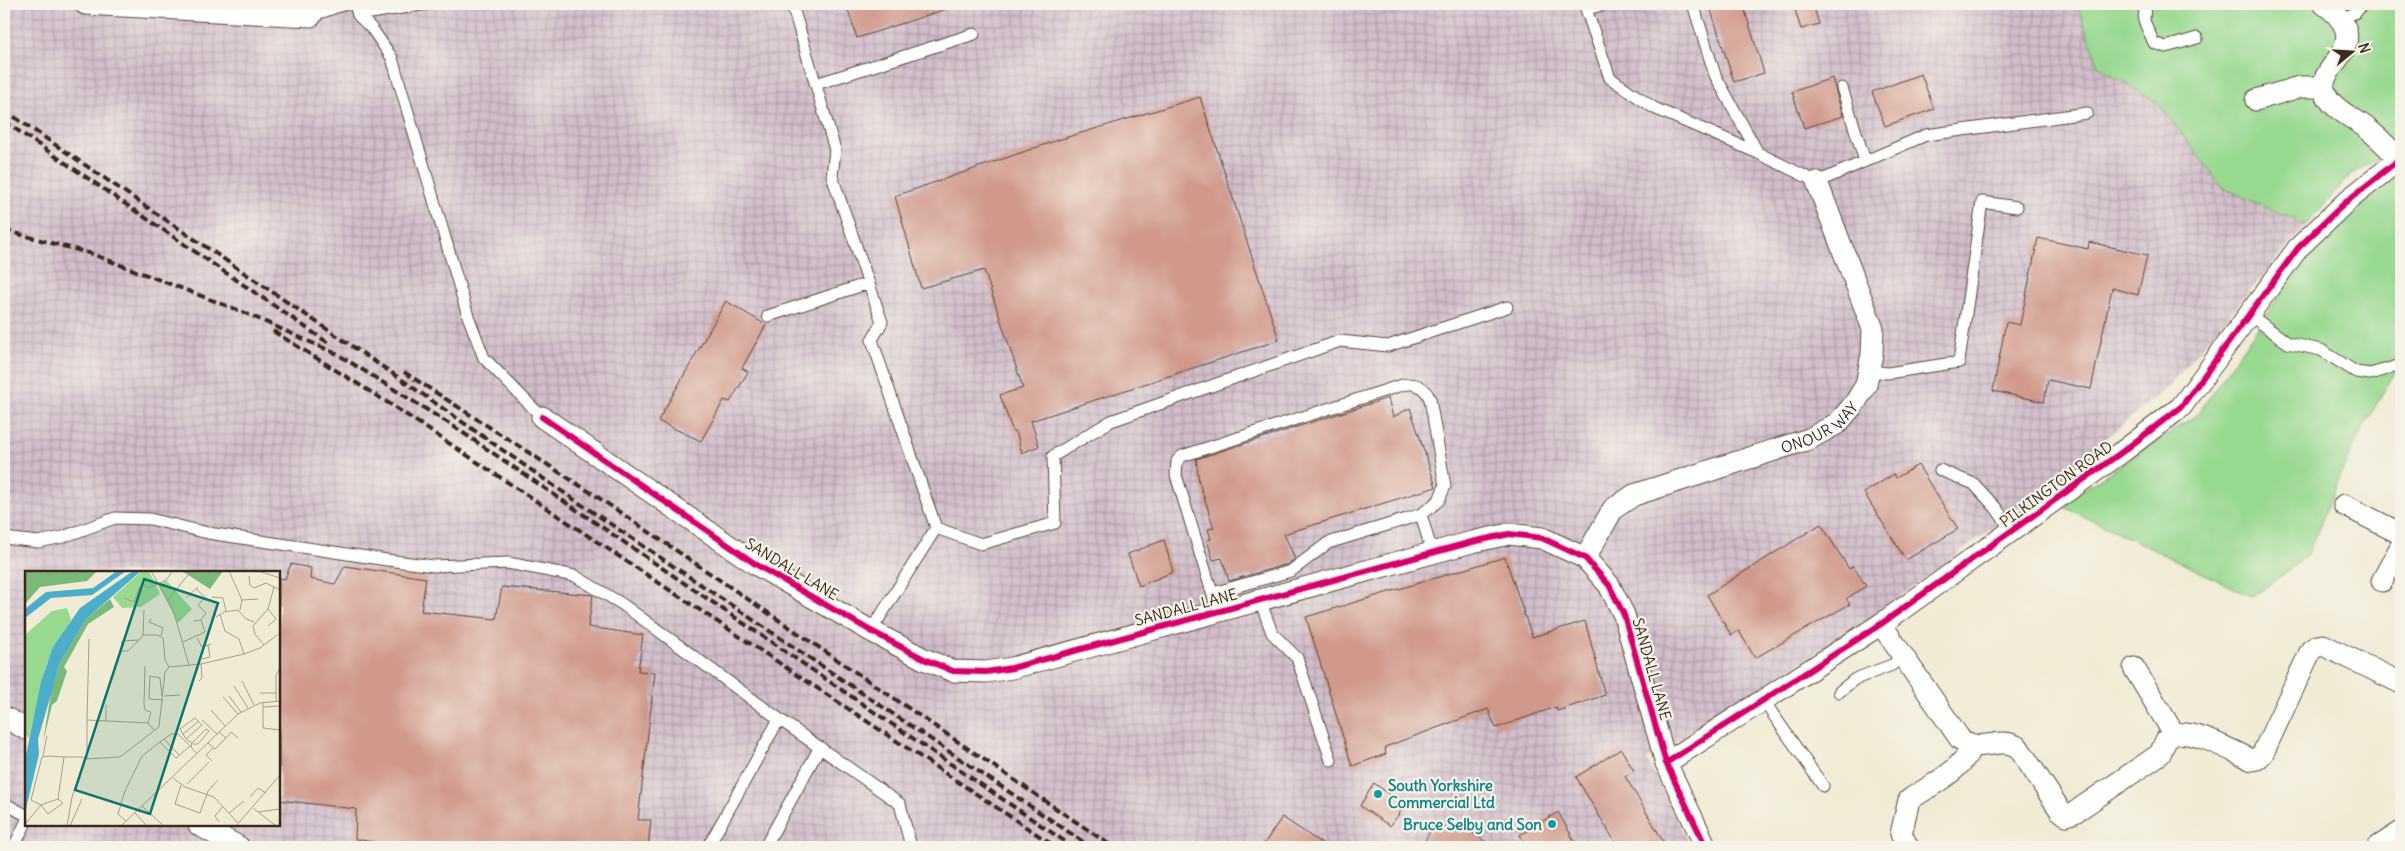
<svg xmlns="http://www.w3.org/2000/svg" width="2405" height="851" font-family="Delius,sans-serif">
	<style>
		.industrial { fill: url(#industrial-grid); fill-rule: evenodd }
		.grass { fill: #98d990; stroke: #6a8257 }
		.building { fill: #d0998c }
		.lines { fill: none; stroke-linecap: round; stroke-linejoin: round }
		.service-casing { stroke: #564739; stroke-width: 13 }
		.minor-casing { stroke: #564739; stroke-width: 23 }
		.service { stroke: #fff; stroke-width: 11 }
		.minor { stroke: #fff; stroke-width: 21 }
		.rail { stroke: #3b2a1e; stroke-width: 4; stroke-dasharray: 8 4; stroke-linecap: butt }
		.cycleway-casing { stroke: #f7f3e8; stroke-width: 9 }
		.cycleway { stroke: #d6006c; stroke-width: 6 }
		.culture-dot { fill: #0f9aa8; stroke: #f7f3e8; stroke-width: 2 }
		.labels { text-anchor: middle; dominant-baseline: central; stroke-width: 4.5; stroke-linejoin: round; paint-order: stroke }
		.street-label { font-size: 15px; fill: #3b2a1e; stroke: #f7f3e8 }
		.culture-label { font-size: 15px; font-weight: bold; fill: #0d838f; stroke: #f7f3e8; text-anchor: start }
		.inset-road { fill: none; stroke: #a89e8b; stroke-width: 1 }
		.view { fill: #0f766e; fill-opacity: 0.15; stroke: #0f766e; stroke-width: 2.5 }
		.inset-edge { fill: none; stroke: #3b2a1e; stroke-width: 2.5 }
	</style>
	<defs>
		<pattern id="industrial-grid" width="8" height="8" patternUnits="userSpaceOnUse" patternTransform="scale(1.25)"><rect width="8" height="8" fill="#d1bdcb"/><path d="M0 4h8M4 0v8" fill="none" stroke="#ab9aa4"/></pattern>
	</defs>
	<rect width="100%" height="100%" fill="#f7f3e8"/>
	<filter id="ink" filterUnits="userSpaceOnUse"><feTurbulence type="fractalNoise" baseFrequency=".02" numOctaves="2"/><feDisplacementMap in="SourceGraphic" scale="10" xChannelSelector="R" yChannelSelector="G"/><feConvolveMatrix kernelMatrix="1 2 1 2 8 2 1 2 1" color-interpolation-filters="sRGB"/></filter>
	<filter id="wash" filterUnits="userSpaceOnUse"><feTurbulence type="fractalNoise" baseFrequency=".0096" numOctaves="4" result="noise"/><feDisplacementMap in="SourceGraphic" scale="20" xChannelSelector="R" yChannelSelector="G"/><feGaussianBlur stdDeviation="1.12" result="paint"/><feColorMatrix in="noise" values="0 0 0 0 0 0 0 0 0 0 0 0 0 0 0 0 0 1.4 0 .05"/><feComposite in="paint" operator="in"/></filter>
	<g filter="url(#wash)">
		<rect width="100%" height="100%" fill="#f0ebd4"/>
		<path class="industrial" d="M 4,4 L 2077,4 L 2099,67 L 2158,103 L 2223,188 L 2306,225 L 2169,386 L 2040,493 L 1871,618 L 1647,760 L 1691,847 L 4,847 ZM 26,572 L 279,572 L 279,825 L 26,825 Z"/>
		<path class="grass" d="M 2077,4 L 2401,4 L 2401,142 L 2399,146 L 2351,174 L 2306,225 L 2223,188 L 2158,103 L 2099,67 Z
			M 2399,176 L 2401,178 L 2401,361 L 2352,448 L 2307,556 L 2253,597 L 2060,505 L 2198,414 L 2306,257 L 2382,184 Z"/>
		<g id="blocks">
			<path class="building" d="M 846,4 L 952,4 L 953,7 L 857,38 Z
				M 1709,4 L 1743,4 L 1764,73 L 1734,82 Z
				M 1793,4 L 1813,4 L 1819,24 L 1801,29 Z
				M 1921,74 L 1934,109 L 1885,126 L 1872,92 Z
				M 1832,78 L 1843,116 L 1804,128 L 1792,92 Z
				M 1200,97 L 1279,340 L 1031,421 L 1039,446 L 1022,453 L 1016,431 L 1013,432 L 1000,395 L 1023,388 L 984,270 L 921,288 L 895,196 L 1058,140 Z
				M 2038,238 L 2088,249 L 2089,242 L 2147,255 L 2138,295 L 2112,288 L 2091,389 L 2048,380 L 2044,402 L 1993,391 L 2006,322 L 2020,325 Z
				M 726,301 L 766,325 L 742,368 L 748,372 L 730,402 L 724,400 L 701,441 L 658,421 Z
				M 1388,398 L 1393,417 L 1410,408 L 1436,487 L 1284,534 L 1295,559 L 1288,564 L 1229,581 L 1222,558 L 1213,560 L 1207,540 L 1211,539 L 1208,529 L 1214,528 L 1199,482 L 1196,459 Z
				M 1918,465 L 1958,529 L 1906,560 L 1864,493 L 1894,474 L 1896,478 Z
				M 1821,524 L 1849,569 L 1853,566 L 1866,586 L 1846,599 L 1850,604 L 1755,658 L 1739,631 L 1731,635 L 1707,595 Z
				M 1164,540 L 1173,572 L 1139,586 L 1128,554 Z
				M 1505,557 L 1532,637 L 1585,621 L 1605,695 L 1557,711 L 1556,707 L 1496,728 L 1488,709 L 1385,747 L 1386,754 L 1352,766 L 1306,617 Z
				M 291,564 L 311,568 L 310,579 L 335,584 L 345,566 L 426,578 L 421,611 L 496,619 L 502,587 L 593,595 L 588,627 L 643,635 L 638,671 L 655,672 L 638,820 L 651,820 L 648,847 L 379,847 L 380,843 L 355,839 L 356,809 L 279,800 L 279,578 L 285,579 Z
				M 1621,749 L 1634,771 L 1625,776 L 1663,841 L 1653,847 L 1618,847 L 1576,777 Z
				M 1374,783 L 1405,806 L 1390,826 L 1360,806 Z
				M 1558,812 L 1575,842 L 1566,847 L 1527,847 L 1520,835 Z
				M 1282,817 L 1327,847 L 1262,847 Z
				M 1458,824 L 1494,847 L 1421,847 L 1431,830 Z"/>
		</g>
	</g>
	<g filter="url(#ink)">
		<use href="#blocks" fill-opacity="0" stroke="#564739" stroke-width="1"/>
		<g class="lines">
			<g class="service-casing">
				<path id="service" d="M 355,4 L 358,15 L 373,30 L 392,58 L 468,316 L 484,358 L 542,417
					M 792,4 L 835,150 L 832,176 L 882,322 L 872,340 L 936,528 L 871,631
					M 1606,4 L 1586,9 L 1610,78 L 1654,108 L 1758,153 L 1817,182 L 1926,135 L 2087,113
					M 1693,4 L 1715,75 L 1758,153
					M 2145,4 L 2144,21 L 2154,43 L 2166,47 L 2197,38
					M 358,15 L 427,4
					M 311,16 L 345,4
					M 2341,20 L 2356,12 L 2363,4
					M 816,84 L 974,34
					M 1842,88 L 1865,161
					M 2250,315 L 2288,343 L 2321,350 L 2356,372 L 2370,374 L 2401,365
					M 768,316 L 869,283
					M 1869,371 L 1888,373 L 1959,362 L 1982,202 L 2017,207
					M 1940,470 L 1974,484 L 1996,508 L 2012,531
					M 1421,514 L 1432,553
					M 936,528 L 981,544 L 1055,523 L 1053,456 L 1111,421 L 1340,341 L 1388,346 L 1507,307
					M 4,538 L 38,542 L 63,537 L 115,518 L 150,519 L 208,533 L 387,560 L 434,566 L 508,563 L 575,576 L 622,604 L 779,719
					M 1213,593 L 1291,571 L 1328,543 L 1407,519 L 1421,514 L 1431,507 L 1439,500 L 1445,486 L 1430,399 C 1424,386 1416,382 1402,385 L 1182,456 L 1177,461 L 1176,475 L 1214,599 L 1219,611
					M 1260,600 L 1272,633 L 1297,658 L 1331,760
					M 1839,692 L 1855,679 L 1892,665 L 1903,656
					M 1763,700 L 1823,786
					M 4,803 L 26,815
					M 14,847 L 26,822
					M 708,847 L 779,719 L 900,804 L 911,847
					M 765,847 L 820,747"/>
			</g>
			<g class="minor-casing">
				<g id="minor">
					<path d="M 85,4 L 311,16"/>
					<path d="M 2324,4 C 2378,43 2318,65 2324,89 C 2329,109 2355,118 2369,130 C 2381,140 2392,150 2401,163"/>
					<path d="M 2256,100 L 2299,87 L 2323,87"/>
					<path d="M 542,417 L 757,565 L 871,631 L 924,659 L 953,671 L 986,672 L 1012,668 L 1472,542 L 1509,534 L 1542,538 L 1585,558 L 1609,585 L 1624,615 L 1666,763 L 1706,847"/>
					<path d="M 2344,505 L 2401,534"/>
					<path id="s1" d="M 1585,558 L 1613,509 L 1634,495 L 1809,439 L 1838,423 L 1855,403 L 1866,385 L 1872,354 L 1873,329 L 1817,182"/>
					<path d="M 2382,581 L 2401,546"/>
					<path d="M 1881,624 L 1960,739 C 1985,755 1996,735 2018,747 L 2060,810 L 2066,815 L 2075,812 L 2160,754 L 2166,740 L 2174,734"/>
					<path d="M 2134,668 L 2174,734 C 2196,730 2232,751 2252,760 L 2257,759 L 2263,753 L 2311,650 L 2317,646 L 2323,645 L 2401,683"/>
					<path d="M 4,717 L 26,729"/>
					<path d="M 1666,763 L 1881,624 L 2122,452 L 2181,407 L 2298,248 L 2347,201 L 2401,158"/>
					<path d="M 199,825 L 239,847"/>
					<path d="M 1908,847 L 1901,834 L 1909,800 C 1929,786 1964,770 1971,746"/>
					<path d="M 2378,847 L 2401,832"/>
				</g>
			</g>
			<use href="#service" class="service"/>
			<use href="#minor" class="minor"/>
			<path class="rail" d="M 4,110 L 405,382 L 557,488 L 1091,847
				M 4,121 L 330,344
				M 4,230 L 92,254 L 243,312 L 337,354 L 453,426 L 1073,847
				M 273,331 L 390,404 L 1056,847
				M 404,372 L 596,496 L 1113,847"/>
			<g class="cycleway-casing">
				<path id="cycleway" d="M 542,417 L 757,565 L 871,631 L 924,659 L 953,671 L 986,672 L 1012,668 L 1472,542 L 1509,534 L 1542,538 L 1585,558 L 1609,585 L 1624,615 L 1666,763 L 1706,847
					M 1666,763 L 1881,624 L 2122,452 L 2181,407 L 2298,248 L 2347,201 L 2401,158"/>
			</g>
			<use href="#cycleway" class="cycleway"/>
		</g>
	</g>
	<g class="culture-dot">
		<circle cx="1378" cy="794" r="5"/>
		<circle cx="1552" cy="824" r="5"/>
	</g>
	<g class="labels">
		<g class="street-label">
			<text stroke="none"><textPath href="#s1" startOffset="280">ONOUR WAY</textPath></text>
			<text transform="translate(2056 484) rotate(-36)">PILKINGTON ROAD</text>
			<text transform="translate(792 569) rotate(31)">SANDALL LANE</text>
			<text transform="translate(1186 607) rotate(-15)">SANDALL LANE</text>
			<text transform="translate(1652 669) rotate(74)">SANDALL LANE</text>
		</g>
		<g class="culture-label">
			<text x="1388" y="785">South Yorkshire<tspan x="1388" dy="17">Commercial Ltd</tspan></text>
			<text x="1542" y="824" text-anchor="end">Bruce Selby and Son</text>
		</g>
	</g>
	<g transform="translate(25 571)">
		<rect width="255" height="255" fill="#f0ebd4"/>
		<path d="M 117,0 L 124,0 L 135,23 L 116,36 L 97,37 L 88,26 ZM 141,9 L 167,38 L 153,52 L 134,15 Z" fill="#98d990"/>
		<path d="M 0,0 L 72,0 L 62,10 L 15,16 L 0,33 ZM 157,0 L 198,0 L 185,18 ZM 85,28 L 89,36 L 63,53 L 39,96 L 42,100 L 32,130 L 27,134 L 18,171 L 26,122 L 35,92 L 61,48 Z" fill="#7ab97a"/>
		<path d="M 42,37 L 46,49 L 22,92 L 4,167 L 0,164 L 0,64 L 27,40 Z" fill="#98d990"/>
		<path d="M 92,0 L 101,0 L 67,24 L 26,27 L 0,47 L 0,38 L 21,21 L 68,17 ZM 108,0 L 116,0 L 61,48 L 35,92 L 13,168 L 14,183 L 0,242 L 1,184 L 16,111 L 28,76 L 55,37 Z" fill="#4cadcb"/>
		<path class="inset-road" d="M 126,0 L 148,39 L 164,94M 157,0 L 165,3 L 178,0M 204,0 L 217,29 L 215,39M 233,0 L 255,7M 224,5 L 225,14 L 229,17 L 241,12 L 255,19M 124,17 L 141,9 L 148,0M 187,26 L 198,27 L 201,40M 99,27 L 109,31 L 114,17 L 119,14 L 124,17M 161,27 L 173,16M 217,29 L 233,28M 142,30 L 163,4M 243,38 L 251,48 L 243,55M 195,43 L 200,60 L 214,68 L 219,83M 191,46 L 199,41 L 213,39 L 221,48 L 229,51M 126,48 L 124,51 L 138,57 L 136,65M 169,50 L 176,49 L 181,42 L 173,34 L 180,26 L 171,18M 118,64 L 132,64 L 138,67 L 140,89 L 144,96M 118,64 L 119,39M 172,67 L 177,76 L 186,73M 64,68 L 62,149 L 123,152 L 130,160M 114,69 L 103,80 L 96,80 L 97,70 L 114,69 L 118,64M 158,71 L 180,61 L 176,49M 239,74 L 230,63 L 228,55 L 243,38 L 249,16M 177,88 L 185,86 L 183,74M 120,95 L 119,133 L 120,139 L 126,141 L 123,152M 174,110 L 177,107 L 176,93M 217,110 L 229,134M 209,115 L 223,137M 235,122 L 251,122M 137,125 L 135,107 L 125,105 L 124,128 L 138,129M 139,125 L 155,124M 204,125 L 216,141M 198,126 L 213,143M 251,130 L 251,104 L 255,97M 238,131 L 238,157 L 255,159M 238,136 L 255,135M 186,139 L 200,155M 177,149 L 192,163M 81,150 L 81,134M 194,161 L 201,167 L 206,161 L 213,167M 158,163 L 174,150M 139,168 L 154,184M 161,168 L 177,154 L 170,147 L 155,158 L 161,168 L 167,172 L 166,176M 167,172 L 181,158 L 184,160 L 173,173 L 168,173M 183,172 L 190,178 L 201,167M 165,175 L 151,187 L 135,171 L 146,163 L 153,163 L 165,175 L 172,183M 18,185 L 22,165M 39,186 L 33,228 L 16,234 L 6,229 L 17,186 L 24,185 L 39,186 L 57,186 L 60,188 L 47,226 L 42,255M 60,188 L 95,186 L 134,156 L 140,101 L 144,96 L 176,93 L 219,83 L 235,77 L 255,62M 62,188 L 62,149M 187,190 L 181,184 L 188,177M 148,207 L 160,216 L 189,226 L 213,252M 162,213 L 184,191M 156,214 L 150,233 L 175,242 L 183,220 L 193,209M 225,226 L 233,217 L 241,222M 117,235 L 139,255M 228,237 L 251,255M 233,241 L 255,238M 110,242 L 122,255M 204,242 L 219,230M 101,250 L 93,243 L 100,220 L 117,185 L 135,171M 194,251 L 190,245 L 198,235M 1,252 L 16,234 L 23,243 L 38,232 L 33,228M 45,255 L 57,228M 96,255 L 213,143 L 235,132 L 255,130M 211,255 L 255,204"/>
		<path class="view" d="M 119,8 L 193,32 L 125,243 L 50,219 Z"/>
		<rect width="255" height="255" class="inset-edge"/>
	</g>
	<rect width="2405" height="851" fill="none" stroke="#f7f3e8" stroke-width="20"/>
	<g transform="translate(2352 52) rotate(72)" stroke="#f7f3e8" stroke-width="4" paint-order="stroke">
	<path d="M0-4L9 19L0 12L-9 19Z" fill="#3b2a1e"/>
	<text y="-8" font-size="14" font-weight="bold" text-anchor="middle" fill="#3b2a1e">N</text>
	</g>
</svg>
